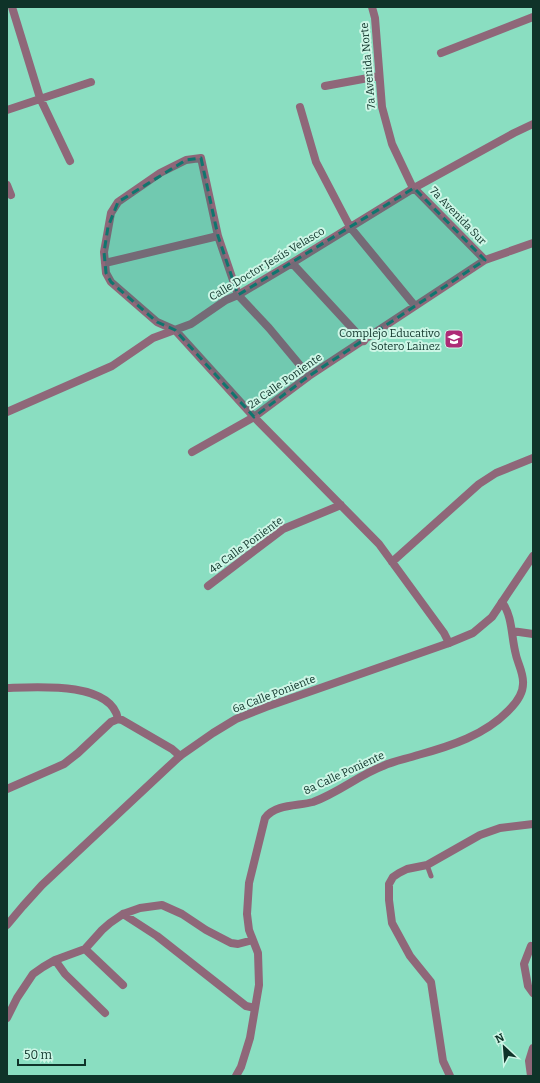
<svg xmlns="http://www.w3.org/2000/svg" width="540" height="1083" font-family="Bitter,serif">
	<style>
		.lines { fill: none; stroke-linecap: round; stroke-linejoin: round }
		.service { stroke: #8f6779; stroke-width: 5 }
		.minor { stroke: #8f6779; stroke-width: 8 }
		.tertiary { stroke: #8f6779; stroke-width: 8 }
		.marked { fill: #0f766e; fill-opacity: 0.2; stroke: #0f766e; stroke-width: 3; stroke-dasharray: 8 5; stroke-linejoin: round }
		.labels { text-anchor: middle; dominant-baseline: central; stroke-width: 4; stroke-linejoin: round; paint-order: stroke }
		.street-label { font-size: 11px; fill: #0f3329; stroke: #cdf6e6 }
		.poi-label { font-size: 11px; fill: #0f3329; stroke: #cdf6e6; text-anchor: end }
	</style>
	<rect width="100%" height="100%" fill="#8adec1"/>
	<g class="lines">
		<path class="service" d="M 427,865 L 431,876"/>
		<path class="minor" d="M 12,7 L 40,98 L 70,161
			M 372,7 L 375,18 L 382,107 L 392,144 L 412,186 L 485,260
			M 441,53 L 533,17
			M 325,86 L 379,76
			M 300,107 L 316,162 L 350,227 L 415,306
			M 7,110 L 91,82
			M 7,185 L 11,195
			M 105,263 L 218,236
			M 292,263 L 364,341
			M 309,376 L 269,328 L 238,295 L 218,236 L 201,158 L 186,160 L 160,173 L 118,202 L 111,213 L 104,252 L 106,273 L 111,282 L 157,322 L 175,330 L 254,417 L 379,544 L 444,633 L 449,643
			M 7,412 L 112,366 L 153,338 L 191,324 L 226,300 L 238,295 L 292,263 L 414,188 L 514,133 L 533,124
			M 192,452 L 254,417 L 309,376 L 485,260 L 533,243
			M 392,562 L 479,484 L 496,473 L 533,458
			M 208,586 L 283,529 L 341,505
			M 512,631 L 533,634
			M 7,688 C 35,687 111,681 118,719
			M 7,789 L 64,764 L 78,753 L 111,722 L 118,719 L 122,720 L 172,749 L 180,756
			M 123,914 L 157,936 L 246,1006 L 255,1008
			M 531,946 L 524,964 L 528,986 L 533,993
			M 85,949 L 123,985
			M 55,960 L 65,974 L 105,1013
			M 7,1018 L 17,998 L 33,974 L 43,967 L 55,960 L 85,949 L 102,930 L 110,923 L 123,914 L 140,908 L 162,905 L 182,914 L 206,930 L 231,943 L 238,944 L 253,940
			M 236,1076 L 241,1067 L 250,1038 L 259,985 L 258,953 L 249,930 L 247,914 L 249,883 L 265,818 C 275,804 298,806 313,802 C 338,793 359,775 383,766 C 394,761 406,759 418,755 C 451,746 485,735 509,710 C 516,703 523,694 523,684 C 524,674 518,664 516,655 C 511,637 513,617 502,602
			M 450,1076 L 443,1061 L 431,982 L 410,956 L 392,923 L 389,900 L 389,884 L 393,877 L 399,873 L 407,869 L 427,865 L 480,835 L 500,828 L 533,824
			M 531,1076 L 529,1061 L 533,1048"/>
		<path class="tertiary" d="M 7,925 L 23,906 L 42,885 L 167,768 L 180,756 L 213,733 L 236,719 L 266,707 L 449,643 L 473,633 L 492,617 L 533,556"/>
	</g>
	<path class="marked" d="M 201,158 L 218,236 L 238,295 L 414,188 L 485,260 L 309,376 L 254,417 L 175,330 L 157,322 L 111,282 L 106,273 L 104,252 L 108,227 L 118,202 L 186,160 Z"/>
	<defs>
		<g id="school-square" transform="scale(1)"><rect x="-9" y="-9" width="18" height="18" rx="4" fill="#ad2b76" stroke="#cdf6e6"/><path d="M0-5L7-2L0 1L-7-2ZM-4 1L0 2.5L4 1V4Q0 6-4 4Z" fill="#fff"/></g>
	</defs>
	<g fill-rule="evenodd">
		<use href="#school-square" x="454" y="339"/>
	</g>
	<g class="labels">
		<g class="street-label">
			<text transform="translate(368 66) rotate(-95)">7a Avenida Norte</text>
			<text transform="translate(458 216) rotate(46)">7a Avenida Sur</text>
			<text transform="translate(267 264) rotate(-31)">Calle Doctor Jesús Velasco</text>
			<text transform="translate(285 381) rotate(-35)">2a Calle Poniente</text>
			<text transform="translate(246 545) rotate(-36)">4a Calle Poniente</text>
			<text transform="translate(274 694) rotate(-21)">6a Calle Poniente</text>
			<text transform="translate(344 773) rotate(-25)">8a Calle Poniente</text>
		</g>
		<g class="poi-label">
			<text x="440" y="333">Complejo Educativo<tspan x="440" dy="13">Sotero Lainez</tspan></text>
		</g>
	</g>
	<rect width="540" height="1083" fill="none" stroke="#0f3329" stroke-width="16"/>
	<g transform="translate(504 1047) rotate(334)" stroke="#cdf6e6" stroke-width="3" paint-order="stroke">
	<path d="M0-3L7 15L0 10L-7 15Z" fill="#0f3329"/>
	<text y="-6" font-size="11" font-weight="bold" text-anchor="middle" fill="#0f3329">N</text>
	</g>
	<path d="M18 1059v6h67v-6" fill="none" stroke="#0f3329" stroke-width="2"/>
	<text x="24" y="1059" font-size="12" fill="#0f3329" stroke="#cdf6e6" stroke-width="3" paint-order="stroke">50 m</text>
</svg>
